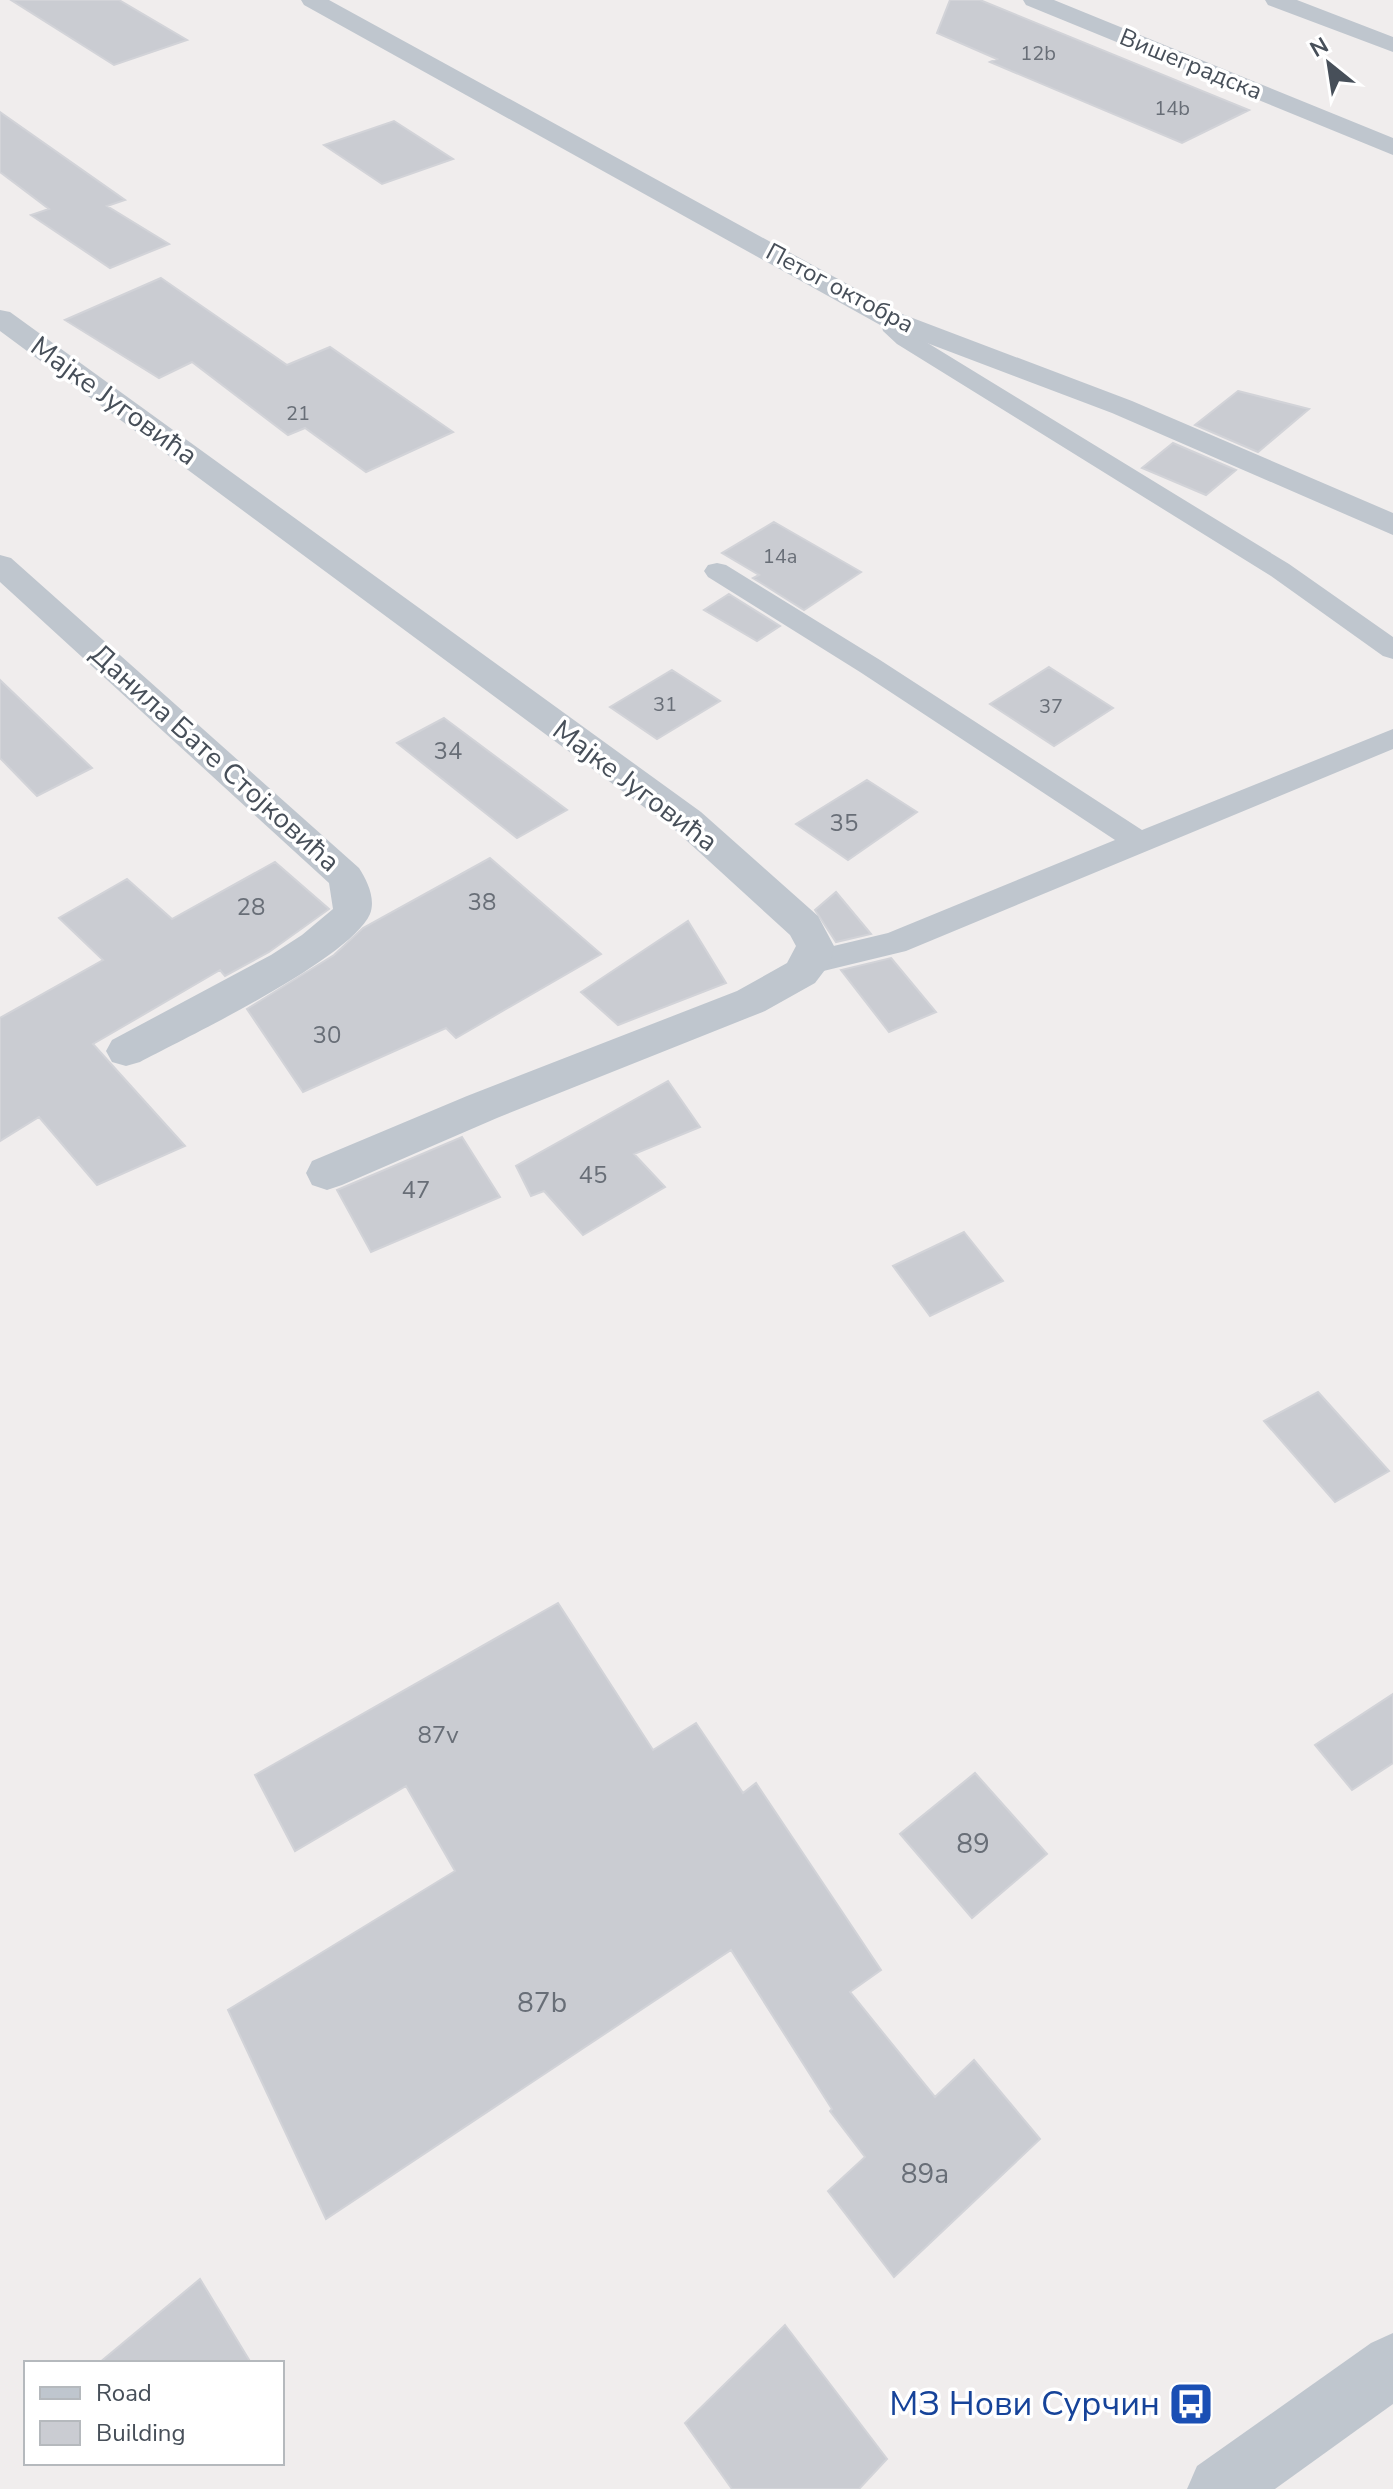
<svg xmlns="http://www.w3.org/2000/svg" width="1393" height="2489" font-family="'Nunito Sans',sans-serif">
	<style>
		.building { fill: #caccd2; stroke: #d2d3d8; stroke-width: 2 }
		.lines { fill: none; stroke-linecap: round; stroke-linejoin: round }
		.service { fill: #bfc6ce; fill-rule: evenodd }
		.minor { fill: #bfc6ce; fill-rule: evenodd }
		.tertiary { fill: #bfc6ce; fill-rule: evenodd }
		.labels { text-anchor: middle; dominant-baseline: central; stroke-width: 7; stroke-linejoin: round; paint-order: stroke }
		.far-number-label { font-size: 20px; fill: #686e77 }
		.far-street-label { font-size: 24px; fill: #474f59; stroke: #fff }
		.number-label { font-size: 24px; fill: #686e77 }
		.street-label { font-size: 28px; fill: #474f59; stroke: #fff }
		.near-number-label { font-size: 28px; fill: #686e77 }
		.near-transit-label { font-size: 34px; fill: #164399; stroke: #fff; text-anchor: end }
	</style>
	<rect width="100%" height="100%" fill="#f0eded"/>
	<path class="building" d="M 11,0 L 119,0 L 187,40 L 114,65 Z
		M 950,0 L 980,0 L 1249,110 L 1182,143 L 990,62 L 997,59 L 937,33 Z
		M 0,112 L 125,200 L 107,206 L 169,244 L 110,268 L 31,215 L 49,209 L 0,172 Z
		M 394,121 L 453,159 L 382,184 L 324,145 Z
		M 161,278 L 287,365 L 330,347 L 453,432 L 366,472 L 305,428 L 288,435 L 192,362 L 159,378 L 65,320 Z
		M 1238,391 L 1309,409 L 1258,452 L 1195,425 Z
		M 1173,443 L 1236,470 L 1206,495 L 1142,468 Z
		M 774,522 L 861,572 L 804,610 L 753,578 L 759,575 L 722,553 Z
		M 729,594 L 780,626 L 757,641 L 704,610 Z
		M 1049,667 L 1113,708 L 1054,746 L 990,704 Z
		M 672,670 L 720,701 L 657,739 L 610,707 Z
		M 0,680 L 92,768 L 37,796 L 0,758 Z
		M 444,718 L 567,810 L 517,838 L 397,743 Z
		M 867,780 L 917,812 L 848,860 L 796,824 Z
		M 490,858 L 601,954 L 456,1038 L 446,1028 L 303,1092 L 247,1009 L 334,955 L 363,928 Z
		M 275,862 L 329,909 L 269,952 L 225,976 L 220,970 L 93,1044 L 185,1146 L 97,1185 L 39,1117 L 0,1141 L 0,1018 L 103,960 L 59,918 L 127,879 L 172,919 Z
		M 836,892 L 871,934 L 836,942 L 815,910 Z
		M 688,921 L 726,983 L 618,1025 L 581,992 Z
		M 891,958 L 936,1012 L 889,1032 L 841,970 Z
		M 668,1081 L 700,1127 L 634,1154 L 665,1187 L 583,1235 L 544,1191 L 531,1196 L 516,1166 Z
		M 462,1137 L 500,1197 L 371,1252 L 337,1190 Z
		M 964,1232 L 1003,1281 L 930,1316 L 893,1266 Z
		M 1318,1392 L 1389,1471 L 1335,1502 L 1264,1421 Z
		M 558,1603 L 653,1750 L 696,1723 L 743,1793 L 756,1783 L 881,1970 L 850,1992 L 935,2097 L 974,2060 L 1040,2139 L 894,2277 L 828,2191 L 865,2157 L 830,2111 L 832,2109 L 731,1950 L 326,2219 L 228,2010 L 455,1871 L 406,1786 L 295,1851 L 255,1775 Z
		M 1393,1694 L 1393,1763 L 1352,1790 L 1315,1745 Z
		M 975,1773 L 1047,1854 L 972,1918 L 900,1834 Z
		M 200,2279 L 251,2363 L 99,2363 Z
		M 785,2325 L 887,2459 L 859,2489 L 732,2489 L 685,2423 Z"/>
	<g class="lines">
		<path class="service" d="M 892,313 L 900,315 L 906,328 L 913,334 L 1289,564 L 1393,637 L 1393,659 L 1383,656 L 1271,576 L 897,344 L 883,331 L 880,320 L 884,315 Z
			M 717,563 L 726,565 L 880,660 L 1142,830 L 1393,729 L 1393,749 L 906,951 L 811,974 L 800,970 L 795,962 L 800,954 L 888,933 L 1115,840 L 860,672 L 708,577 L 704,571 L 708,565 Z"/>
		<path class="minor" d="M 301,0 L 329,0 L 902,314 L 1132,401 L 1393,513 L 1393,535 L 1112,413 L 882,326 L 304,5 Z
			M 1023,0 L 1054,0 L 1393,138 L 1393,155 L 1026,5 Z
			M 1265,0 L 1297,0 L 1393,37 L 1393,52 L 1268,5 Z
			M 0,310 L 10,312 L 701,812 L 818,916 L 834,946 L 831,962 L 815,983 L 765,1011 L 497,1118 L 342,1185 L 327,1190 L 312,1185 L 306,1173 L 312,1161 L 467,1096 L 737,991 L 787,963 L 796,946 L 790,935 L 675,830 L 0,331 Z
			M 0,555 L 11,558 L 359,868 C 367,880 376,899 370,914 C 350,959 189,1036 140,1062 L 126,1066 L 112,1062 L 106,1051 L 112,1040 L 271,955 L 302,935 L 333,909 L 329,883 L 0,582 Z"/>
		<path class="tertiary" d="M 1393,2333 L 1393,2404 L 1275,2489 L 1187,2489 L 1197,2466 L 1371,2343 Z"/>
	</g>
	<defs>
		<g id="bus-square" transform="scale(2.3)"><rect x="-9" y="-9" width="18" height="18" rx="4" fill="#1a4fb4" stroke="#fff"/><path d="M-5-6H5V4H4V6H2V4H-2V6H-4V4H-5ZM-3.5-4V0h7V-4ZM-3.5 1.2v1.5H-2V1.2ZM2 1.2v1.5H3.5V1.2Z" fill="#fff"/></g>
	</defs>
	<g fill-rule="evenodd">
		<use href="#bus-square" x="1191" y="2404"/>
	</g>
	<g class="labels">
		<g class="far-number-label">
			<text x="1038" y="53">12b</text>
			<text x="1172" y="108">14b</text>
			<text x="298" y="413">21</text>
			<text x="780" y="556">14a</text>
			<text x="665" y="704">31</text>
			<text x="1051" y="706">37</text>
		</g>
		<g class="far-street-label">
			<text transform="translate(1191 64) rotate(22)">Вишеградска</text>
			<text transform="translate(840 288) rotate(28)">Петог октобра</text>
		</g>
		<g class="number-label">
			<text x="448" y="751">34</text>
			<text x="844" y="823">35</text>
			<text x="482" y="902">38</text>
			<text x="251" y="907">28</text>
			<text x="327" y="1035">30</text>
			<text x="593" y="1175">45</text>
			<text x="416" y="1190">47</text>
			<text x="438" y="1735">87v</text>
		</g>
		<g class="street-label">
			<text transform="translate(114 401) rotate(36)">Мајке Југовића</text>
			<text transform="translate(215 758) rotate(42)">Данила Бате Стојковића</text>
			<text transform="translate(635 786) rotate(37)">Мајке Југовића</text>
		</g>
		<g class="near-number-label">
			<text x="973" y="1844">89</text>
			<text x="542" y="2003">87b</text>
			<text x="925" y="2174">89a</text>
		</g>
		<g class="near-transit-label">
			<text x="1160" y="2404">МЗ Нови Сурчин</text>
		</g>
	</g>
	<rect x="24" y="2361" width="260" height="104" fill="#ffffff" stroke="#b5b9bd" stroke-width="2"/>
	<rect x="40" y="2387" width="40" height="12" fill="#bfc6ce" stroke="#b5b9bd" stroke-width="2"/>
	<text x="96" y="2401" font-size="24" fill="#474f59">Road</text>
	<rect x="40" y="2421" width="40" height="24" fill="#caccd2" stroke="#b5b9bd" stroke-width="2"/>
	<text x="96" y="2441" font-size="24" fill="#474f59">Building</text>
	<g transform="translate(1329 64) rotate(330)" stroke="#ffffff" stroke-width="6" paint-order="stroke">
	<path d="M0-6L14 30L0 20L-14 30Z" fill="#474f59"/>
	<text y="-12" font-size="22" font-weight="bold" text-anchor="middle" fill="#474f59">N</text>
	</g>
</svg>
